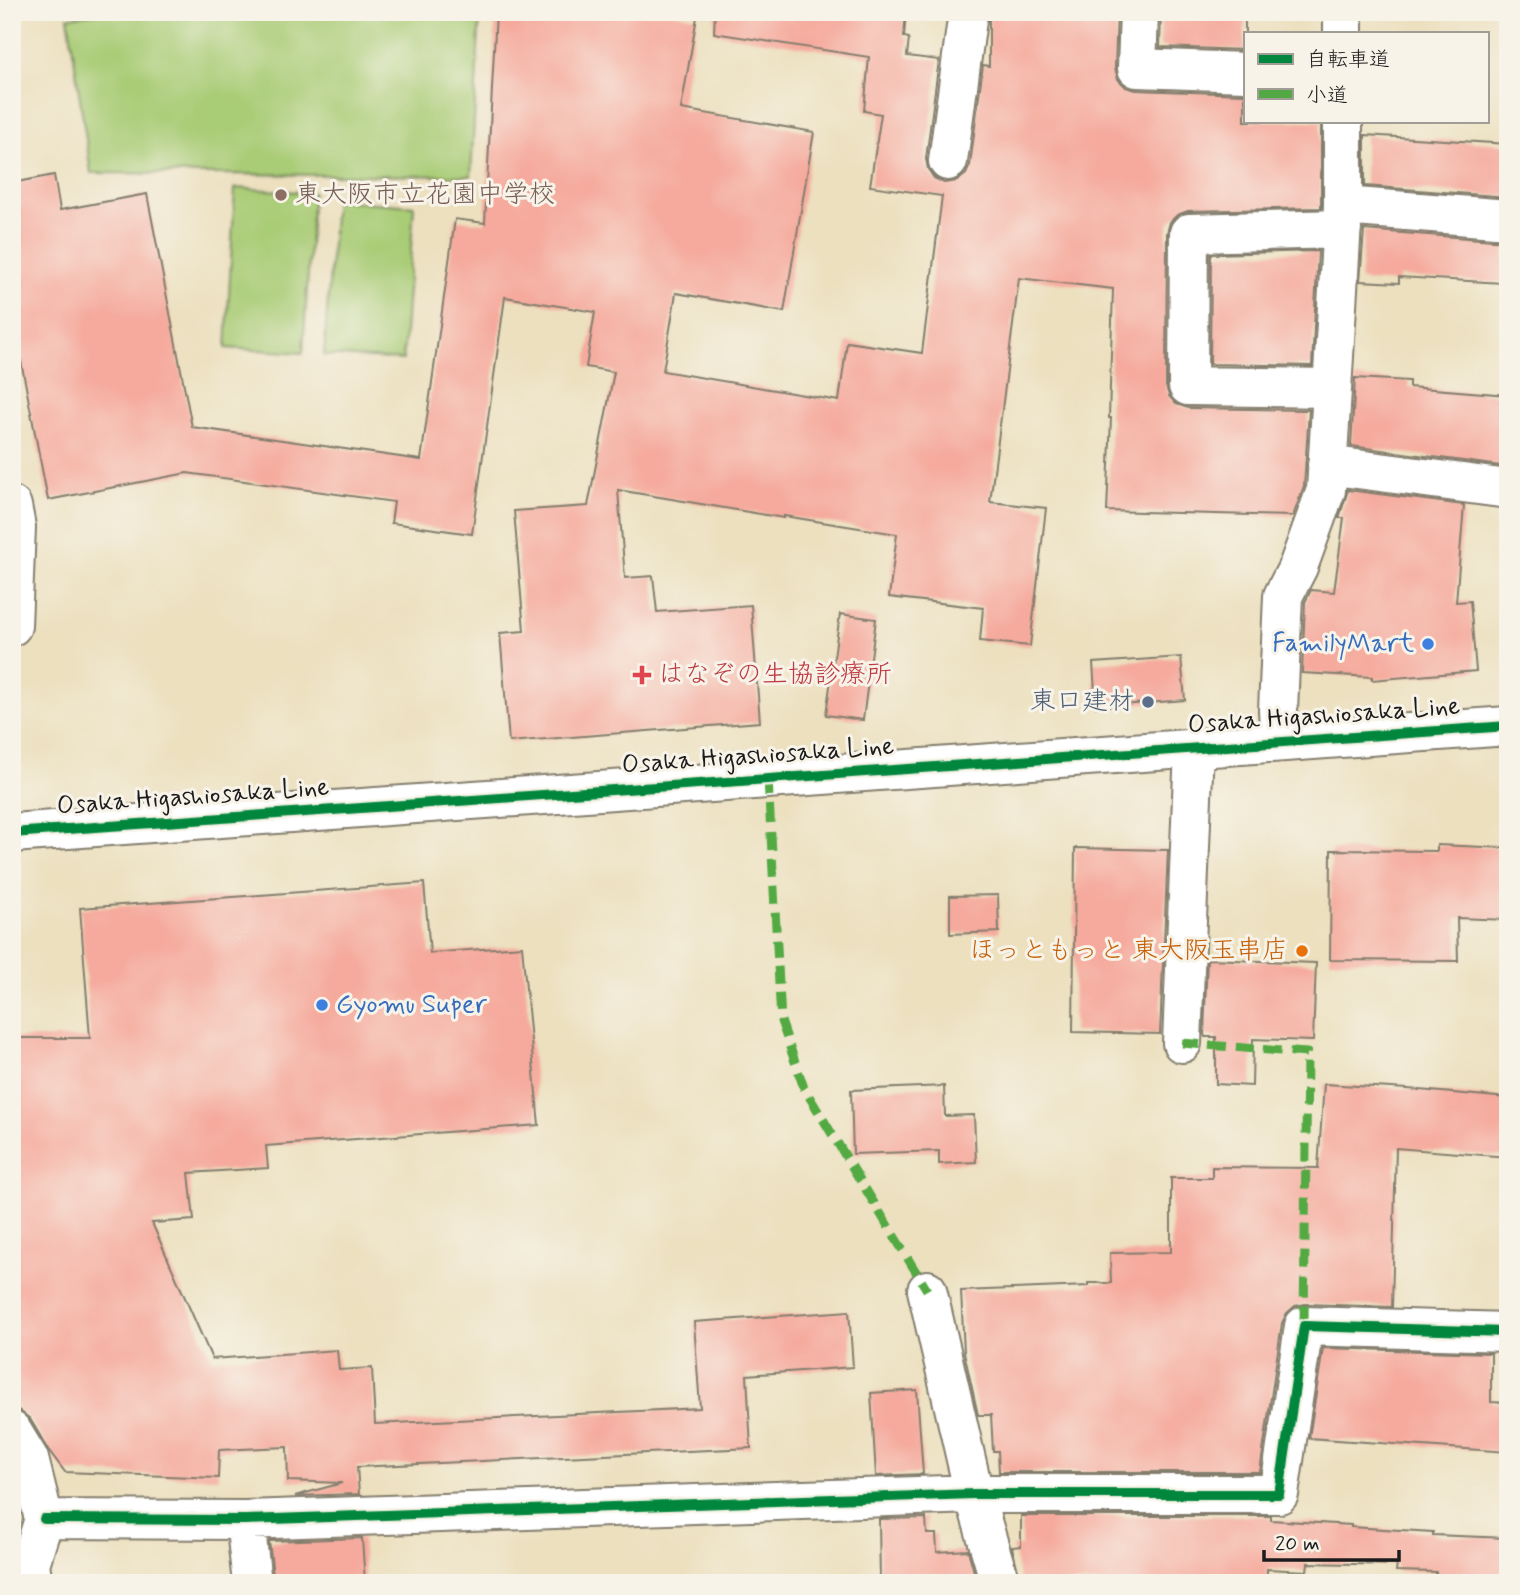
<svg xmlns="http://www.w3.org/2000/svg" width="1520" height="1595" font-family="Mynerve,'Klee One',sans-serif">
	<style>
		.green { fill: #a9cc76; stroke: #627449; stroke-width: 2 }
		.building { fill: #f5aa9d }
		.lines { fill: none; stroke-linecap: round; stroke-linejoin: round }
		.minor-casing { stroke: #847e6e; stroke-width: 42 }
		.major-casing { stroke: #847e6e; stroke-width: 42 }
		.minor { stroke: #fff; stroke-width: 38 }
		.major { stroke: #fff; stroke-width: 38 }
		.quiet { stroke: #52a943; stroke-width: 9; stroke-dasharray: 18 9; stroke-linecap: butt }
		.cycleway-casing { stroke: #f7f3e8; stroke-width: 15 }
		.cycleway { stroke: #00873e; stroke-width: 10 }
		.education-dot { fill: #8d6e63; stroke: #f7f3e8; stroke-width: 2.5 }
		.shop-dot { fill: #3f7fe0; stroke: #f7f3e8; stroke-width: 2.5 }
		.health-dot { fill: #e0444e; stroke: #f7f3e8; stroke-width: 2.5 }
		.service-dot { fill: #5c6f8a; stroke: #f7f3e8; stroke-width: 2.5 }
		.food-dot { fill: #e8710a; stroke: #f7f3e8; stroke-width: 2.5 }
		.labels { text-anchor: middle; dominant-baseline: central; stroke-width: 6; stroke-linejoin: round; paint-order: stroke }
		.education-label { font-size: 26px; fill: #785e54; stroke: #f7f3e8; text-anchor: start }
		.shop-label { font-size: 26px; fill: #366cbe; stroke: #f7f3e8; text-anchor: end }
		.health-label { font-size: 26px; fill: #be3a42; stroke: #f7f3e8; text-anchor: start }
		.service-label { font-size: 26px; fill: #4e5e75; stroke: #f7f3e8; text-anchor: end }
		.street-label { font-size: 26px; fill: #1c1c1c; stroke: #f7f3e8 }
		.food-label { font-size: 26px; fill: #c56008; stroke: #f7f3e8; text-anchor: end }
	</style>
	<rect width="100%" height="100%" fill="#f7f3e8"/>
	<filter id="ink" filterUnits="userSpaceOnUse"><feTurbulence type="fractalNoise" baseFrequency=".0143" numOctaves="2"/><feDisplacementMap in="SourceGraphic" scale="14" xChannelSelector="R" yChannelSelector="G"/><feConvolveMatrix kernelMatrix="1 2 1 2 8 2 1 2 1" color-interpolation-filters="sRGB"/></filter>
	<filter id="wash" filterUnits="userSpaceOnUse"><feTurbulence type="fractalNoise" baseFrequency=".00686" numOctaves="4" result="noise"/><feDisplacementMap in="SourceGraphic" scale="28" xChannelSelector="R" yChannelSelector="G"/><feGaussianBlur stdDeviation="1.57" result="paint"/><feColorMatrix in="noise" values="0 0 0 0 0 0 0 0 0 0 0 0 0 0 0 0 0 1.4 0 .05"/><feComposite in="paint" operator="in"/></filter>
	<g filter="url(#wash)">
		<rect width="100%" height="100%" fill="#ece0bf"/>
		<path class="green" d="M 110,12 L 480,12 L 471,176 L 91,173 L 68,17 Z
			M 235,188 L 313,193 L 303,353 L 226,348 Z
			M 335,200 L 414,206 L 403,360 L 324,355 Z"/>
		<g id="blocks">
			<path class="building" d="M 496,12 L 670,12 L 697,17 L 681,109 L 814,132 L 784,312 L 676,293 L 663,371 L 839,401 L 847,342 L 922,353 L 942,196 L 870,186 L 881,114 L 864,111 L 869,57 L 714,33 L 715,12 L 906,12 L 904,37 L 909,38 L 907,56 L 939,60 L 926,159 L 928,169 L 934,178 L 944,183 L 957,181 L 966,174 L 970,165 L 983,65 L 989,66 L 989,12 L 1117,12 L 1115,68 L 1118,79 L 1126,87 L 1136,90 L 1245,94 L 1245,121 L 1321,121 L 1321,208 L 1188,211 L 1177,215 L 1170,222 L 1167,233 L 1166,386 L 1169,396 L 1176,404 L 1188,408 L 1309,410 L 1304,486 L 1293,516 L 1107,511 L 1111,418 L 1109,418 L 1113,289 L 1019,278 L 990,502 L 1046,508 L 1030,646 L 980,641 L 983,608 L 889,597 L 897,534 L 784,516 L 784,518 L 618,490 L 625,578 L 653,576 L 657,612 L 751,605 L 760,722 L 509,742 L 500,633 L 524,631 L 514,511 L 588,506 L 614,372 L 586,367 L 595,312 L 505,297 L 472,534 L 391,523 L 394,502 L 187,473 L 48,500 L 12,315 L 12,183 L 54,175 L 60,210 L 147,194 L 192,427 L 421,460 L 455,219 L 485,223 Z
				M 1161,12 L 1245,12 L 1245,50 L 1160,47 Z
				M 1365,135 L 1508,144 L 1508,197 L 1365,186 Z
				M 1364,230 L 1506,241 L 1503,283 L 1399,277 L 1399,283 L 1360,281 Z
				M 1318,251 L 1312,366 L 1210,364 L 1211,254 Z
				M 1355,378 L 1409,381 L 1409,387 L 1508,395 L 1508,467 L 1351,446 Z
				M 1348,490 L 1464,505 L 1456,602 L 1470,601 L 1476,671 L 1372,680 L 1372,677 L 1302,673 L 1305,602 L 1311,590 L 1334,592 L 1344,518 L 1339,518 Z
				M 840,614 L 876,619 L 863,720 L 826,715 Z
				M 1181,657 L 1185,700 L 1096,707 L 1093,663 Z
				M 1437,845 L 1508,848 L 1508,920 L 1457,918 L 1458,961 L 1330,960 L 1331,850 L 1437,851 Z
				M 1075,848 L 1168,850 L 1160,1034 L 1073,1032 Z
				M 424,883 L 430,953 L 522,946 L 539,1125 L 266,1146 L 268,1168 L 189,1173 L 194,1220 L 152,1223 L 212,1359 L 337,1350 L 339,1370 L 372,1368 L 375,1424 L 700,1408 L 694,1322 L 849,1311 L 853,1367 L 747,1375 L 751,1448 L 357,1467 L 359,1494 L 295,1496 L 342,1483 L 288,1481 L 287,1447 L 219,1450 L 218,1478 L 65,1472 L 50,1452 L 30,1419 L 12,1405 L 12,1038 L 90,1038 L 80,908 Z
				M 998,895 L 999,932 L 950,934 L 950,896 Z
				M 1207,959 L 1316,963 L 1313,1041 L 1253,1039 L 1252,1086 L 1216,1084 L 1216,1037 L 1205,1037 L 1204,1034 Z
				M 1324,1084 L 1408,1089 L 1508,1098 L 1508,1157 L 1396,1148 L 1392,1307 L 1305,1304 L 1295,1306 L 1287,1313 L 1282,1323 L 1260,1472 L 999,1472 L 998,1451 L 993,1451 L 991,1415 L 978,1415 L 964,1352 L 961,1291 L 1088,1286 L 1088,1283 L 1111,1283 L 1110,1253 L 1171,1252 L 1171,1178 L 1212,1178 L 1212,1167 L 1318,1168 Z
				M 944,1086 L 945,1116 L 974,1115 L 976,1162 L 939,1164 L 939,1151 L 853,1154 L 851,1090 Z
				M 1323,1348 L 1491,1353 L 1491,1402 L 1508,1403 L 1508,1452 L 1309,1438 Z
				M 917,1390 L 923,1474 L 876,1476 L 871,1393 Z
				M 1021,1516 L 1271,1516 L 1271,1520 L 1351,1525 L 1351,1527 L 1433,1532 L 1433,1535 L 1508,1538 L 1508,1578 L 1436,1575 L 1436,1572 L 1396,1571 L 1397,1565 L 1308,1563 L 1307,1571 L 1267,1569 L 1267,1583 L 1021,1583 L 1012,1547 L 1021,1546 Z
				M 926,1518 L 927,1534 L 936,1534 L 937,1552 L 968,1550 L 977,1583 L 880,1583 L 879,1519 Z
				M 362,1538 L 365,1583 L 274,1583 L 269,1541 Z"/>
		</g>
	</g>
	<g filter="url(#ink)">
		<use href="#blocks" fill-opacity="0" stroke="#847e6e" stroke-width="2"/>
		<g class="lines">
			<g class="minor-casing">
				<path id="minor" d="M 1139,12 L 1137,68 L 1245,72
					M 1343,12 L 1343,33
					M 948,161 L 968,12
					M 1343,206 L 1508,219
					M 1332,388 L 1188,386 L 1189,233 L 1342,229
					M 1327,465 L 1508,489
					M 12,506 L 16,527 L 12,626
					M 1280,742 L 1278,710 L 1283,596 L 1298,567 L 1326,490 L 1343,206 L 1343,121
					M 1182,1043 L 1194,748
					M 927,1290 L 974,1494 L 1000,1583
					M 12,1431 L 29,1459 L 44,1519 L 30,1564 L 33,1583
					M 44,1519 L 245,1520 L 974,1494 L 1279,1494 L 1304,1326 L 1508,1332
					M 245,1520 L 252,1583"/>
			</g>
			<g class="major-casing">
				<path id="major" d="M 12,833 L 1508,726"/>
			</g>
			<use href="#minor" class="minor"/>
			<use href="#major" class="major"/>
			<path class="quiet" d="M 768,778 L 781,1021 L 804,1088 L 927,1290
				M 1182,1043 L 1307,1053 L 1304,1326"/>
			<g class="cycleway-casing">
				<path id="cycleway" d="M 12,833 L 1508,726
					M 44,1519 L 245,1520 L 974,1494 L 1279,1494 L 1304,1326 L 1508,1332"/>
			</g>
			<use href="#cycleway" class="cycleway"/>
		</g>
	</g>
	<circle class="education-dot" cx="281" cy="195" r="7"/>
	<g class="shop-dot">
		<circle cx="1428" cy="644" r="7"/>
		<circle cx="322" cy="1005" r="7"/>
	</g>
	<path class="health-dot" d="M638.5 664.5h7v7h7v7h-7v7h-7v-7h-7v-7h7z"/>
	<circle class="service-dot" cx="1148" cy="702" r="7"/>
	<circle class="food-dot" cx="1302" cy="951" r="7"/>
	<g class="labels">
		<g class="education-label">
			<text x="295" y="195">東大阪市立花園中学校</text>
		</g>
		<g class="shop-label">
			<text x="1414" y="644">FamilyMart</text>
			<text x="336" y="1005" text-anchor="start">Gyomu Super</text>
		</g>
		<g class="health-label">
			<text x="658" y="675">はなぞの生協診療所</text>
		</g>
		<g class="service-label">
			<text x="1134" y="702">東口建材</text>
		</g>
		<g class="street-label">
			<text transform="translate(1324 716) rotate(-4)">Osaka Higashiosaka Line</text>
			<text transform="translate(758 756) rotate(-4)">Osaka Higashiosaka Line</text>
			<text transform="translate(193 797) rotate(-4)">Osaka Higashiosaka Line</text>
		</g>
		<g class="food-label">
			<text x="1288" y="951">ほっともっと 東大阪玉串店</text>
		</g>
	</g>
	<rect width="1520" height="1595" fill="none" stroke="#f7f3e8" stroke-width="42"/>
	<rect x="1244" y="32" width="245" height="91" fill="#f7f3e8" stroke="#9f9d96" stroke-width="2"/>
	<rect x="1258" y="54" width="35" height="10" fill="#00873e" stroke="#9f9d96" stroke-width="2"/>
	<text x="1306" y="66" font-size="21" fill="#1c1c1c">自転車道</text>
	<rect x="1258" y="89" width="35" height="10" fill="#52a943" stroke="#9f9d96" stroke-width="2"/>
	<text x="1306" y="102" font-size="21" fill="#1c1c1c">小道</text>
	<path d="M1264 1550v10h135v-10" fill="none" stroke="#1c1c1c" stroke-width="3.5"/>
	<text x="1275" y="1550" font-size="21" fill="#1c1c1c" stroke="#f7f3e8" stroke-width="5" paint-order="stroke">20 m</text>
</svg>
